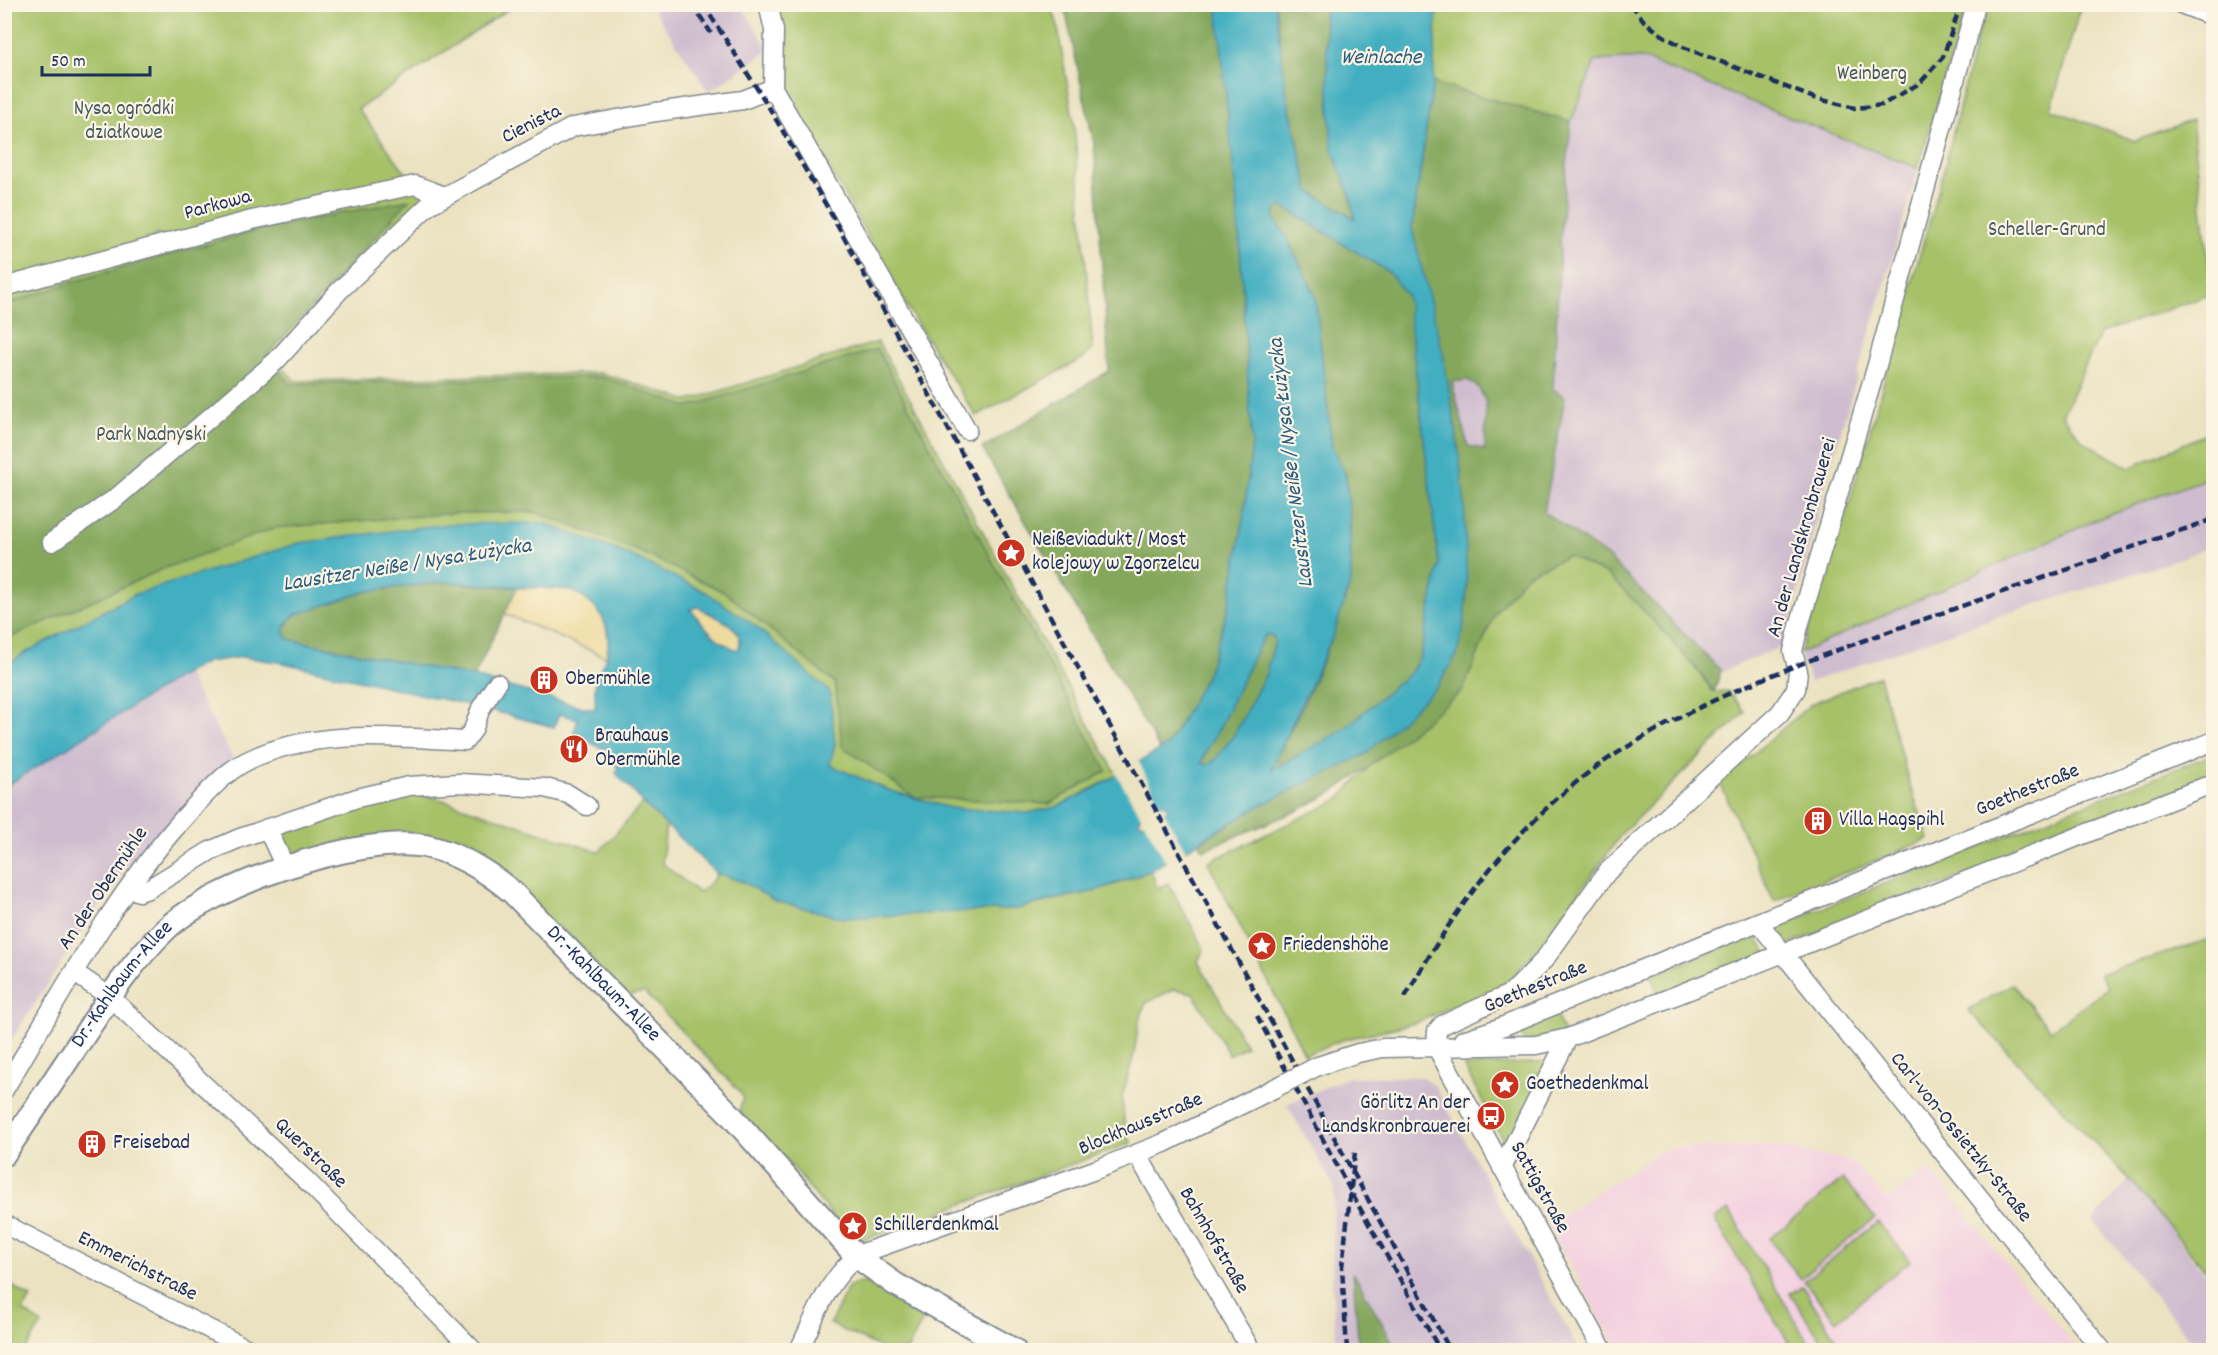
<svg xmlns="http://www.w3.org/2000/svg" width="2218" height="1355" font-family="Dekko,sans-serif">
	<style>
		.built { fill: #f3cfe0 }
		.industrial { fill: #cfbdcf }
		.green { fill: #a6c168; stroke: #607863; stroke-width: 1.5; fill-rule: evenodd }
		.forest { fill: #84a75c; stroke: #506b5d; stroke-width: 1.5; fill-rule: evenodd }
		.sand { fill: #eeda9e; stroke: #84847e; stroke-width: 1.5 }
		.water { fill: #43afc1; stroke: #2f6f90; stroke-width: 1.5; fill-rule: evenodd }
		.pier { fill: #eae2c0 }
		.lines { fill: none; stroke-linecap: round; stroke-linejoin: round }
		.minor-casing { stroke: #82888f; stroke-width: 21 }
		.major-casing { stroke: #82888f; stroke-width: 26 }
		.minor { stroke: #fff; stroke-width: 18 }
		.major { stroke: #fff; stroke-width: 22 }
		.rail { stroke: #1b2f5e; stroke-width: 4.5; stroke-dasharray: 9 4.5; stroke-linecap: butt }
		.minor-bridge-casing { stroke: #82888f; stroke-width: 21; stroke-linecap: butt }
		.minor-bridge { stroke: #fff; stroke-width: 18 }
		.labels { text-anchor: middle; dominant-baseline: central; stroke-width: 4.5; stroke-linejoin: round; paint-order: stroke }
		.park-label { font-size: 21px; fill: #455b61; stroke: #fcf5e5 }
		.street-label { font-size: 21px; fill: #1b2f5e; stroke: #fcf5e5 }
		.poi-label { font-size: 21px; fill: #1b2f5e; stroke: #fcf5e5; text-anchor: start }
		.water-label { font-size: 22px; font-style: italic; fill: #295c81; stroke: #fcf5e5 }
	</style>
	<rect width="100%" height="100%" fill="#fcf5e5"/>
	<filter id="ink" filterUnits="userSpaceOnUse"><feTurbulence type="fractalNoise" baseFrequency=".0167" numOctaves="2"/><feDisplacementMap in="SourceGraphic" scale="12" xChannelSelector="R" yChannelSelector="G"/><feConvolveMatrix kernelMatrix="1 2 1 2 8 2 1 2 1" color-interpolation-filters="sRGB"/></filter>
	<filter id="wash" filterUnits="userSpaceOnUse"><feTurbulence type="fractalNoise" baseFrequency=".008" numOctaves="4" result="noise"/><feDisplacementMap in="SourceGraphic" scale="24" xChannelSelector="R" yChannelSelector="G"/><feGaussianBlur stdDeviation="1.35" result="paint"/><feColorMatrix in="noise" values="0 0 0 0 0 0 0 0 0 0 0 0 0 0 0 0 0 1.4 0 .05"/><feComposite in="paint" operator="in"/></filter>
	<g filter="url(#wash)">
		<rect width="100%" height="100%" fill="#eae2c0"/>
		<path class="built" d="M 1772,1146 L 1851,1161 L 1887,1200 L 1929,1168 L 2074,1346 L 2070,1350 L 1618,1350 L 1548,1224 L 1667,1148 Z"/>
		<path class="industrial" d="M 650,5 L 741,5 L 769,50 L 709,92 Z
			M 1640,58 L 1919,168 L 1825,484 L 1784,645 L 1721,672 L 1607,556 L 1544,512 L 1565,397 L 1553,389 L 1561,227 L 1571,122 L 1595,61 Z
			M 1468,380 L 1479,388 L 1486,403 L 1486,450 L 1468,447 L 1452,382 Z
			M 2213,476 L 2213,546 L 2150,569 L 1999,616 L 1810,682 L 1800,653 L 2105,516 Z
			M 186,673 L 234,760 L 207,784 L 121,871 L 5,1050 L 5,787 L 48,758 Z
			M 1349,1077 L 1422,1077 L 1435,1086 L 1579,1350 L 1337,1350 L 1332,1288 L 1334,1187 L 1287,1104 Z
			M 2129,1179 L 2213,1283 L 2213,1350 L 2199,1350 L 2093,1220 Z"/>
		<path class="green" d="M 5,5 L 515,5 L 358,109 L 415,185 L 444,196 L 276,360 L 295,381 L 602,373 L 688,401 L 878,342 C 959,485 1035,631 1117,775 L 1057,807 L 1028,813 L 950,808 L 888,790 L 829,765 L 835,744 L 632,556 L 136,594 L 23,654 L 5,667 ZM 249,211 L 263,218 L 59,273 L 72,258 L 91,264 L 143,250 L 156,234 L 171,242 L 237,224 Z
			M 773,5 L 1051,5 L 1057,23 L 1074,124 L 1093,349 L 1084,358 L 976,416 L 916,322 L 786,92 L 782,79 Z
			M 1437,5 L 1967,5 L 1918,168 L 1641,58 L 1595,61 L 1571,122 L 1433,83 Z
			M 1985,5 L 2081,5 L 2051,109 L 2135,141 L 2192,120 L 2212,294 L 2101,333 L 2062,415 L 2083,441 L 2129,468 L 2213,431 L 2213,476 L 2105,516 L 1800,653 L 1849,504 L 1943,173 Z
			M 1568,555 C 1581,562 1598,567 1609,576 C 1645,605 1687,655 1713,692 L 1728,691 L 1745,712 L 1623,832 L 1539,949 L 1505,984 L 1415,1023 L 1342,1040 L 1305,1055 L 1208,862 L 1338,800 L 1370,766 L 1463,690 L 1495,613 L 1527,574 Z
			M 1879,676 L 1910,786 L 1929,839 L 1774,901 L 1720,783 L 1811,704 Z
			M 2213,754 L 2213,778 L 1788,945 L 1774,927 Z
			M 406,793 L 434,797 L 599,852 L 643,803 L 666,825 L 662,863 L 699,893 L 714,879 L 716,873 L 743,882 L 775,901 L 1017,909 C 1062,897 1109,891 1151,870 L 1157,888 L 1168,883 L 1204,948 L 1198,962 L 1246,1046 L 1229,1055 L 1193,993 L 1174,989 L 1146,1003 L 1139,1022 L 1134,1054 L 1122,1097 L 1124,1120 L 1131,1143 L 854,1243 L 795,1170 L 739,1111 L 743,1098 L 739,1091 L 644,992 L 626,997 L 445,845 L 291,858 L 274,828 Z
			M 1754,935 L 1767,953 L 1659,996 L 1651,976 Z
			M 2213,938 L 2214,938 L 2213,1279 L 2129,1179 L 1968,1010 L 2012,984 L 2051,1030 L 2108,988 L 2100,974 Z
			M 1556,1014 L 1564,1034 L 1524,1041 L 1519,1028 Z
			M 1550,1062 L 1505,1145 L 1489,1113 L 1490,1112 L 1486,1104 L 1484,1104 L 1464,1066 Z
			M 1843,1179 L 1875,1218 L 1801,1279 L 1769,1239 Z
			M 1729,1210 L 1813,1350 L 1793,1350 L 1714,1219 Z
			M 1878,1222 L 1910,1261 L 1836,1321 L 1804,1281 Z
			M 4,1281 L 31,1298 L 23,1311 L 42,1324 L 25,1350 L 5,1350 Z
			M 859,1282 L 866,1283 L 925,1317 L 907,1350 L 885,1350 L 830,1324 L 849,1286 Z
			M 1802,1286 L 1843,1350 L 1827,1350 L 1790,1293 Z"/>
		<path class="forest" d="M 1064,5 L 1217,5 L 1220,20 L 1238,215 L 1252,444 L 1243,522 L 1229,606 L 1207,675 L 1168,745 L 1160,750 L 982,448 L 1109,371 L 1094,144 Z
			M 1275,5 L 1324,5 L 1332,148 L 1350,195 L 1355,219 L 1309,192 L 1286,92 Z
			M 1433,83 L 1571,122 L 1561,227 L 1553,389 L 1565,397 L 1544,512 L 1607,556 L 1721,671 L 1714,692 L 1696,668 L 1646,613 L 1608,575 L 1568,556 L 1527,574 L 1495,613 L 1463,690 L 1370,766 L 1333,792 L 1297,811 L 1203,850 L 1199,843 L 1261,805 L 1457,655 L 1418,256 L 1412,228 ZM 1468,380 L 1479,388 L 1486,403 L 1485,450 L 1468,446 L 1452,382 Z
			M 409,200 L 266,356 L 291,384 L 603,377 L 688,407 L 877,349 L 1107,771 L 1049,804 L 914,797 L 842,746 L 835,683 L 726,593 L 641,552 L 535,512 L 457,513 L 275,528 L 165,568 L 5,640 L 4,305 L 72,282 L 268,227 Z
			M 1282,206 L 1389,272 L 1407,296 L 1439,565 L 1420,658 L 1411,672 L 1342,731 L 1270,771 L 1304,703 L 1333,636 L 1351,581 L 1350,522 L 1346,476 L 1332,447 L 1315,295 L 1285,234 L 1274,218 L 1275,210 Z
			M 444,582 L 517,588 L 474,677 L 288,639 L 284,628 L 294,615 L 368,591 Z
			M 1267,634 L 1274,637 L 1275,642 L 1265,676 L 1234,735 L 1216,759 L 1207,765 L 1201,764 C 1202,753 1212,742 1217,732 C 1233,700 1247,669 1263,638 Z
			M 1353,1272 L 1397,1350 L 1359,1350 Z"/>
		<path class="sand" d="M 517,588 C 534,589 552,586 569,590 C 599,597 613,630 606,657 L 505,614 Z
			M 698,607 C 713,617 746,625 739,648 L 737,650 C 713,640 706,628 690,609 Z"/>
		<path class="water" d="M 1217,5 L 1275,5 L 1286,92 L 1309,191 L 1355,219 L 1350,195 L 1332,148 L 1324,5 L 1437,5 L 1433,83 L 1412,228 L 1443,354 L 1456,430 L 1464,498 L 1467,587 L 1464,625 L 1457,655 L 1437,687 L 1366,754 L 1261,805 L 1151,870 L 1137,876 L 1092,892 L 1051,900 L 1017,909 L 843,918 L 775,901 L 743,882 L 716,873 L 643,803 C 635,792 625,784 616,773 L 618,768 L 608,749 L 601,748 L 573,734 L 578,719 L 559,714 L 554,727 L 481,708 L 284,663 L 242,657 L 207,662 L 175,679 L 5,787 L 5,667 L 23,654 L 136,594 L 299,543 L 446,524 L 543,523 L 632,556 L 707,593 L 757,627 L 830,692 L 835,744 L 830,765 L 888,790 L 950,808 L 1028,813 L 1057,807 L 1088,792 L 1168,745 L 1207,675 L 1229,606 L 1243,522 L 1252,444 L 1238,215 ZM 1282,206 L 1389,272 L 1407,296 L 1439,565 L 1420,658 L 1411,672 L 1342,731 L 1271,770 L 1333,636 L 1351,581 L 1350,522 L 1346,476 L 1332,447 L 1315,295 L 1285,234 L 1274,218 L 1275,210 ZM 444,582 L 570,590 C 594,602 612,620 608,649 C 607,660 599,669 596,680 C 594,689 596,700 595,709 L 583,707 L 474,677 L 288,639 L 284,628 L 294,615 L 368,591 ZM 698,607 C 713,617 746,625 739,648 L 737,650 C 713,640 706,628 690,609 ZM 1267,634 L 1274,637 L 1275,642 L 1265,676 L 1234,735 L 1216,759 L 1207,765 L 1202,764 C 1202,754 1212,742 1218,731 C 1233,700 1247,669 1263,638 ZM 1161,803 L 1168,806 L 1166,812 L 1144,823 L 1139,822 L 1140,815 Z"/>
		<path class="pier" d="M 1138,760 L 1161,807 L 1142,818 L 1115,772 Z
			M 1163,810 L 1186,852 L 1167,864 L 1143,820 Z"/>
	</g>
	<g filter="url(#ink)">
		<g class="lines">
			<g class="minor-casing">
				<path id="minor" d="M 768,4 L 774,30 L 773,88 L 967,430
					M 2181,4 L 2214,17
					M 4,287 L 252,220 L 415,185 L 444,196
					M 52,542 L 116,498 L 276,361 L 340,290 L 429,205 L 573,127 L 656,112 L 743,100 L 773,88
					M 267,828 L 286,869
					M 129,888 L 139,892 L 148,889 L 210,851 L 240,838 L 357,798 L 409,786 L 459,783 L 545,788 L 568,794 L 587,806
					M 1758,922 L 2102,1350
					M 75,973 L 110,997 L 309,1183 L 473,1350
					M 1463,1040 L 1499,1028 L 1758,922 L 2214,741
					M 1318,1066 L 1358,1053 L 1383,1048 L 1536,1045 L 1568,1038 L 2214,783
					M 4,1090 C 61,994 115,892 191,810 C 207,793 224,773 245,762 C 310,728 396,737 465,741 L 473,730 L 481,708 L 497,683
					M 1137,1154 L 1251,1350
					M 1502,1168 L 1568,1038
					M 4,1224 L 250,1350
					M 799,1350 C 816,1316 829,1274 863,1253 L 1095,1170 L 1164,1143 L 1273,1089
					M 1603,1350 L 1445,1063 L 1436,1046 L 1437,1031 L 1442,1025 L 1512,993 L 1544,960 L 1607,872 L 1780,713 L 1796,689 L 1798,671 L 1793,651 L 1799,626 L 1877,365 L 1976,4"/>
			</g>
			<g class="major-casing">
				<g id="major">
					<path id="s1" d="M 4,1154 C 31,1115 57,1076 83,1037 C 108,999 133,961 166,929 C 214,884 361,834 425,846 C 458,853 487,871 512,892 L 728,1112 L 857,1257 L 895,1284 L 1014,1350"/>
				</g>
			</g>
			<use href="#minor" class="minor"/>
			<use href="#major" class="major"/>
			<path class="rail" d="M 692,4 L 711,33
				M 703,4 L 767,104 L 830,212 L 1450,1350
				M 1631,4 L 1644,21 L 1662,35 L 1683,47 L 1814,98 L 1855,108 L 1882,105 L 1920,83 L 1943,57 L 1961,4
				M 1405,997 C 1452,915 1499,846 1573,785 C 1595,766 1620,751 1646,736 C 1730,687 1818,657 1910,624 C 2011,589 2112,554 2214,519
				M 1257,1016 L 1357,1203 L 1440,1350
				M 1347,1350 L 1342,1267 L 1355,1152"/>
			<g class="minor-bridge-casing">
				<path id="minor-bridge" d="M 1273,1089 L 1318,1066"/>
			</g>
			<use href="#minor-bridge" class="minor-bridge"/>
		</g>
	</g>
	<defs>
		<g id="sight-disc" transform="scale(1.5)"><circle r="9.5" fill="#c8321e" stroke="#fcf5e5"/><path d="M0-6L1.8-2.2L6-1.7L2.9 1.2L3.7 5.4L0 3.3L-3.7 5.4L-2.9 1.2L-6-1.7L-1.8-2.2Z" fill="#fff"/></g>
		<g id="building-disc" transform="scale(1.5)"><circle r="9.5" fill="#c8321e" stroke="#fcf5e5"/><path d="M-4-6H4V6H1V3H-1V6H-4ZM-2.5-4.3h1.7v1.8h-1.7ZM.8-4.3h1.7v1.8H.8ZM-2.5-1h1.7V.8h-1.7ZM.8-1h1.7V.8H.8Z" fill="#fff"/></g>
		<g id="restaurant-disc" transform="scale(1.5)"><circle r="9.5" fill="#c8321e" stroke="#fcf5e5"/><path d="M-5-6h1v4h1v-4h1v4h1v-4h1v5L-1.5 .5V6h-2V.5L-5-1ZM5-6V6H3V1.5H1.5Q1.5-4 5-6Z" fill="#fff"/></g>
		<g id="bus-disc" transform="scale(1.5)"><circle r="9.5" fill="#c8321e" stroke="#fcf5e5"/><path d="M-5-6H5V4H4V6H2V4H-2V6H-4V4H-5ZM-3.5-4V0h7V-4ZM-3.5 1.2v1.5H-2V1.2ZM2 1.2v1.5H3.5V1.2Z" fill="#fff"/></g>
	</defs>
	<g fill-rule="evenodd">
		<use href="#sight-disc" x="1011" y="553"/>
		<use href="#building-disc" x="544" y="680"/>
		<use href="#restaurant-disc" x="574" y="749"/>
		<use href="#building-disc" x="1818" y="821"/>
		<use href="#sight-disc" x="1262" y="946"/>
		<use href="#sight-disc" x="1505" y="1085"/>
		<use href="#bus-disc" x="1491" y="1116"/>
		<use href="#building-disc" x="92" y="1144"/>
		<use href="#sight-disc" x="853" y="1226"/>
	</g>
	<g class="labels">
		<g class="park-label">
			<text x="1872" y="75">Weinberg</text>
			<text x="124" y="110">Nysa ogródki<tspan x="124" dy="24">działkowe</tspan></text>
			<text x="2047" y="231">Scheller-Grund</text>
			<text x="151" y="436">Park Nadnyski</text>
		</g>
		<g class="street-label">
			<text transform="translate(532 125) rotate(-27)">Cienista</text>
			<text transform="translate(218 206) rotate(-15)">Parkowa</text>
			<text transform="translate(1803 538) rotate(-74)">An der Landskronbrauerei</text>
			<text transform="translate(2028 791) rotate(-22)">Goethestraße</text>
			<text transform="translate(104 889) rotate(-56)">An der Obermühle</text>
			<text stroke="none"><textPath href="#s1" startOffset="784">Dr.-Kahlbaum-Allee</textPath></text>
			<text stroke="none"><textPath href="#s1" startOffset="207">Dr.-Kahlbaum-Allee</textPath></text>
			<text transform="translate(1536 988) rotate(-22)">Goethestraße</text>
			<text transform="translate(1141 1125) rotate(-23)">Blockhausstraße</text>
			<text transform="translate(1960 1138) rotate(51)">Carl-von-Ossietzky-Straße</text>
			<text transform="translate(310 1154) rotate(44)">Querstraße</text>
			<text transform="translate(1539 1188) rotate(61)">Sattigstraße</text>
			<text transform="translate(1213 1241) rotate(60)">Bahnhofstraße</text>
			<text transform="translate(137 1267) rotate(27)">Emmerichstraße</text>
		</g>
		<g class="poi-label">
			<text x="1032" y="541">Neißeviadukt / Most<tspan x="1032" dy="24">kolejowy w Zgorzelcu</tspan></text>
			<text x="565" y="680">Obermühle</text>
			<text x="595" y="737">Brauhaus<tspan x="595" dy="24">Obermühle</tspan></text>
			<text x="1839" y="821">Villa Hagspihl</text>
			<text x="1283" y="946">Friedenshöhe</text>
			<text x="1526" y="1085">Goethedenkmal</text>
			<text x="1470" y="1104" text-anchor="end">Görlitz An der<tspan x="1470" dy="24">Landskronbrauerei</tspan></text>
			<text x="113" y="1144">Freisebad</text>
			<text x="874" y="1226">Schillerdenkmal</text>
		</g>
		<g class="water-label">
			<text x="1381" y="58">Weinlache</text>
			<text transform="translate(1292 463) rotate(-97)">Lausitzer Neiße / Nysa Łużycka</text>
			<text transform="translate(407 566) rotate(-9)">Lausitzer Neiße / Nysa Łużycka</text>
		</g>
	</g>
	<rect width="2218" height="1355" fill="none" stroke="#fcf5e5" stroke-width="24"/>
	<path d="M42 66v9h108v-9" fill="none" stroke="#1b2f5e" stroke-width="3"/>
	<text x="51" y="66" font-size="18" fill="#1b2f5e" stroke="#fcf5e5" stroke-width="4.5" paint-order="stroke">50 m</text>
</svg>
